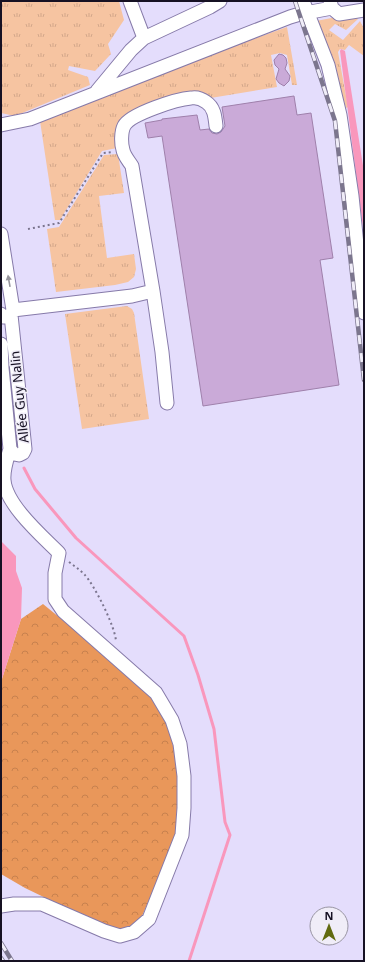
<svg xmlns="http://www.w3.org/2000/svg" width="365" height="962" font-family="'Noto Sans',sans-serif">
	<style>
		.grass { fill: url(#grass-tufts) }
		.forest { fill: url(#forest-crowns) }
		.water { fill: #f997bc }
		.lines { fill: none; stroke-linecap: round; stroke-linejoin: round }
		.stream { stroke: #f997bc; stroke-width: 3 }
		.building { fill: #caaad8; stroke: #9f80ab }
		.minor-casing { stroke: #867aa9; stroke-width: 15 }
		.path { stroke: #7b758e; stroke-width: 2; stroke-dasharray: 2 3; stroke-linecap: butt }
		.minor { stroke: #fff; stroke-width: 13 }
		.rail-casing { stroke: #7c768e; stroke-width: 4.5 }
		.rail { stroke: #f0edf8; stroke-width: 3; stroke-dasharray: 9; stroke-linecap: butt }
		.oneway { fill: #96949c }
		.labels { text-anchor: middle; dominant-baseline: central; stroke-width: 3; stroke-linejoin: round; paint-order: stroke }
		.street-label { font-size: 13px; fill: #161123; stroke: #f0edf8 }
	</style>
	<defs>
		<pattern id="grass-tufts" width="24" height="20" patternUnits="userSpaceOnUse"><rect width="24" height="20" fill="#f6c4a1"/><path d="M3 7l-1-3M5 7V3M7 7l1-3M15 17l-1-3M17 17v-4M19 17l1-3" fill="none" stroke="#d2a78a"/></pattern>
		<pattern id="forest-crowns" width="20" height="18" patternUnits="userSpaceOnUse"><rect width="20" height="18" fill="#e9975a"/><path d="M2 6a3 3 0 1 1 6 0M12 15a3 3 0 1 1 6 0" fill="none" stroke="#c7814e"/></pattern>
	</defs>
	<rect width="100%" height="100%" fill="#e4ddfc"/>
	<path class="grass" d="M 1,1 L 119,1 L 124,20 L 108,44 L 111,54 L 95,71 L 69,66 L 68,70 L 88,77 L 90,85 L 15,116 L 1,113 Z
		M 352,14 L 358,19 L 346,30 L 335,24 L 329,30 L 343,40 L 360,21 L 364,29 L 364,56 L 349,45 L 345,50 L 340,49 L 338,52 L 348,107 L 346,108 L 331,56 L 316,21 Z
		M 287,27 L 297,85 L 292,85 L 287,55 L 280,53 L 271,55 L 277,87 L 132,111 L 117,148 L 102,151 L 60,220 L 55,220 L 40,121 L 219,51 Z
		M 118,154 L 124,193 L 99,196 L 107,258 L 134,254 L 136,269 L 134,277 L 128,282 L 115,285 L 56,292 L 47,229 L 59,227 L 104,155 Z
		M 127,306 L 132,309 L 134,313 L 149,419 L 82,429 L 65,314 Z"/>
	<path class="forest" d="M 43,604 L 143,686 L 168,719 L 178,773 L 176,838 L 142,916 L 126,930 L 108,928 L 25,888 L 1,874 L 1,682 L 21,619 Z"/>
	<path class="water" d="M 341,49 L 345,51 L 364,172 L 364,235 L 340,51 Z
		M 1,541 L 16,556 L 16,571 L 22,588 L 21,619 L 1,682 Z"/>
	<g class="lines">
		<path class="stream" d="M 24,468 L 35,489 L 76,538 L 184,636 L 198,675 L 214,729 L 225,822 L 230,835 L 189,961"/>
	</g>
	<path class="building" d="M 279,54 L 283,55 L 286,58 L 287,63 L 285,69 L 290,76 L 289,81 L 284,86 L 279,83 L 276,79 L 279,69 L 275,65 L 274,60 Z
		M 294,96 L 297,115 L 311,113 L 333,258 L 320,260 L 339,385 L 203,406 L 162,136 L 148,138 L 145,123 L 162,120 L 162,119 L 197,115 L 200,130 L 209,129 L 212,133 L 217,134 L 221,132 L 225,126 L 222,107 Z"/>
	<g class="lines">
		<g class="minor-casing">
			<path id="minor" d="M 130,1 L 144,38
				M 303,1 L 328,65 L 340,115 L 352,196 L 364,313
				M 332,8 L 339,14 L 364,10
				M 97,91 L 131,50 L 144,38 L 210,7 L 220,1
				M 1,125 L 30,119 L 290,17 L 300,14 L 332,8 L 330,1
				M 1,234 L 13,310 L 11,315 L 7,317 L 3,317 L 1,314
				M 153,291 L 162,352 L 167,403
				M 13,310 L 132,296 L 153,291 L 132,166 C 129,161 124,156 123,150 C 121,144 121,132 124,126 C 130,114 177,99 191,98 C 196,97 202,99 206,102 C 214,107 215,116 216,126
				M 1,344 L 2,368 L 10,449 L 14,454 L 19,455 L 23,453 L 25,449 L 11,315
				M 1,906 L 14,904 L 42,904 L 104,931 L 120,936 L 134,932 L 149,919 L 182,835 L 184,808 L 184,776 L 180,744 L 172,720 L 156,693 L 63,611 L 55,599 L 55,573 L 59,553 C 42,536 6,505 4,480 C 3,470 7,459 10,449"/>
		</g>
		<path class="path" d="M 28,229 L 59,223 L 103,153 L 113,152
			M 69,562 C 74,566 79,569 84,574 C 94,584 116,628 116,642"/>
		<use href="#minor" class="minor"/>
		<g class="rail-casing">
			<path id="rail" d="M 295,1 L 335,121 L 364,380
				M 1,943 L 12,961
				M 1,958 L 3,961"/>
		</g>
		<use href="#rail" class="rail"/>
	</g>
	<defs><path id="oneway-solid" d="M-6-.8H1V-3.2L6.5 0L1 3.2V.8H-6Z"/></defs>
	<use class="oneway" href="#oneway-solid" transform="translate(9 281) rotate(-100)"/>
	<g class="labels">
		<g class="street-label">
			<text transform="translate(19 397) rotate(-96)">Allée Guy Nalin</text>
		</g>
	</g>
	<rect width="365" height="962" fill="none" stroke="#161123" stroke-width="4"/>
	<g transform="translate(329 926)"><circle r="19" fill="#f0edf8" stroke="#9995a3"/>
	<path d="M0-3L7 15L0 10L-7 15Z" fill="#616a10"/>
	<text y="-6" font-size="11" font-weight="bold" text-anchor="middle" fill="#161123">N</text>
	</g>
</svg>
